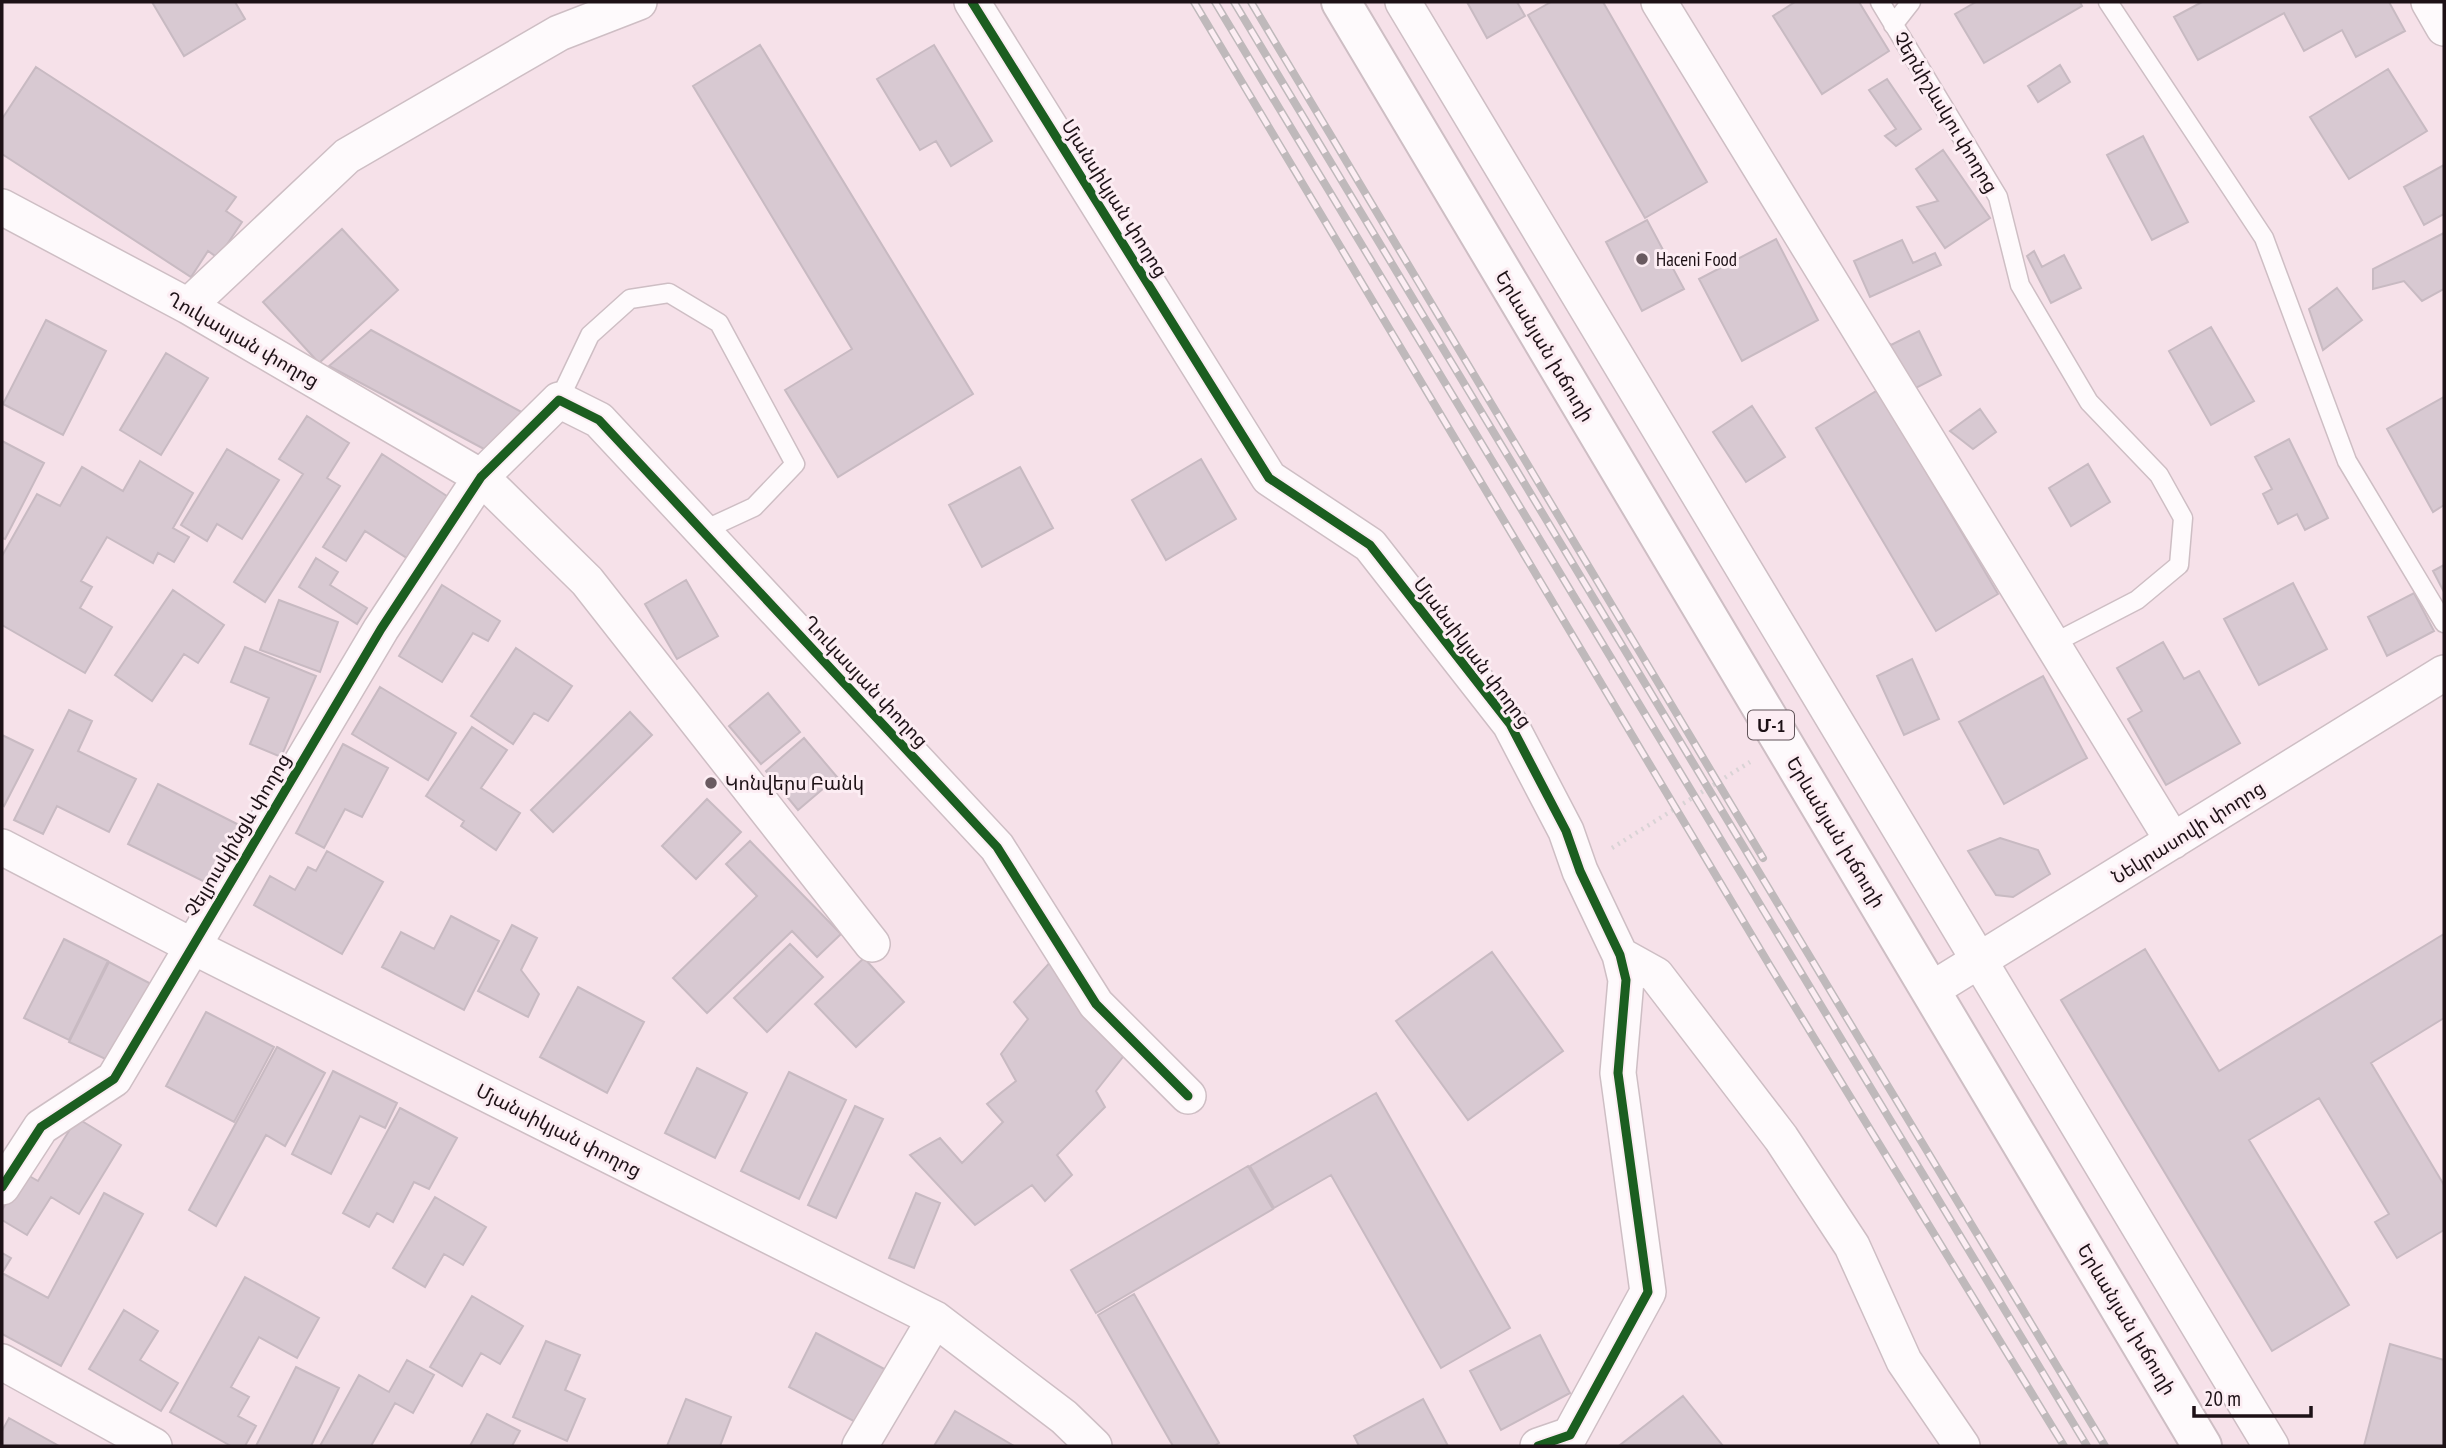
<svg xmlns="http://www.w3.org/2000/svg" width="2446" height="1448" font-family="'PT Sans Narrow','Noto Sans Armenian',sans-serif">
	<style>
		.building { fill: #d8c9d2; stroke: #c8bac2; stroke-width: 2 }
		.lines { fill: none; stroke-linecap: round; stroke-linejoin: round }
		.lane-casing { stroke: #cebec4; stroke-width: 21 }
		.street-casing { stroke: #cebec4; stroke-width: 38 }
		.highway-casing { stroke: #cebec4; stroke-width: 42 }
		.path { stroke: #d9d3d5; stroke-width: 4.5; stroke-dasharray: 2 5; stroke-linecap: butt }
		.lane { stroke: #fefafc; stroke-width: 18 }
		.street { stroke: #fefafc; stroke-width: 35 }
		.highway { stroke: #fefafc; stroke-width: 38 }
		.rail-casing { stroke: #bfb9bb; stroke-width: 8 }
		.rail { stroke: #fcedf3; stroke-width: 5; stroke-dasharray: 16; stroke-linecap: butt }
		.cycleway-casing { stroke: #fcedf3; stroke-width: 13 }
		.cycleway { stroke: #1b5e20; stroke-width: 9 }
		.poi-dot { fill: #695a60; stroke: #fcedf3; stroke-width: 2.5 }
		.labels { text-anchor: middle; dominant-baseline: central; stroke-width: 6; stroke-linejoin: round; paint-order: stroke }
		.shield { fill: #fcedf3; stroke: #605358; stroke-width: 2 }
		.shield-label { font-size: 18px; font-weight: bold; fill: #1d1116 }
		.street-label { font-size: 19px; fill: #1d1116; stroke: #fcedf3 }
		.poi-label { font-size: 19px; fill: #1d1116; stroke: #fcedf3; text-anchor: start }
	</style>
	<rect width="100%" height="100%" fill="#f6e1e9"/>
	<path class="building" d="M 152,2 L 235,2 L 245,19 L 184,56 Z
		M 1467,2 L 1517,2 L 1525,16 L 1487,38 Z
		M 1551,2 L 1603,2 L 1707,182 L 1645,218 L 1528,15 Z
		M 1795,2 L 1859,2 L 1889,51 L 1822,94 L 1773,16 Z
		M 1976,2 L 2080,2 L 2082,6 L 1984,63 L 1955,14 Z
		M 2202,2 L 2389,2 L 2405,31 L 2356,57 L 2342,30 L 2304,51 L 2284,13 L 2198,60 L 2174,17 Z
		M 760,45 L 973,394 L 838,477 L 785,390 L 852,349 L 693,86 Z
		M 934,45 L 992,141 L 951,166 L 936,141 L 920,150 L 877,79 Z
		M 2060,65 L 2070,82 L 2038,102 L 2028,86 Z
		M 36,67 L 236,197 L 226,211 L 242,222 L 218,258 L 208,251 L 191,277 L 2,154 L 2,119 Z
		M 2388,69 L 2427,131 L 2349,179 L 2310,117 Z
		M 1887,79 L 1921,129 L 1896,146 L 1885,136 L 1896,129 L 1869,90 Z
		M 2143,136 L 2188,222 L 2152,240 L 2107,155 Z
		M 1943,150 L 1990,218 L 1945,248 L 1917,207 L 1938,201 L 1916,169 Z
		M 2444,165 L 2444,214 L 2424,225 L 2404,187 Z
		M 1647,220 L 1684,289 L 1642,311 L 1606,242 Z
		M 342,229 L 398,290 L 319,363 L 263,302 Z
		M 2444,233 L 2444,289 L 2422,301 L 2404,281 L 2373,289 L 2373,269 Z
		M 1776,239 L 1818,320 L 1742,361 L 1699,279 Z
		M 1902,240 L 1913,263 L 1935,253 L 1941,265 L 1870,297 L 1854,261 Z
		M 2034,251 L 2042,267 L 2064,255 L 2081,288 L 2051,303 L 2027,256 Z
		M 2337,288 L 2362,320 L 2323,350 L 2309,309 Z
		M 46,320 L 106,351 L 63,435 L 3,404 Z
		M 2211,327 L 2254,401 L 2211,425 L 2169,351 Z
		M 371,330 L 527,415 L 484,449 L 329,366 Z
		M 1919,331 L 1941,375 L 1912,390 L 1887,341 L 1891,345 Z
		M 166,353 L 208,378 L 161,455 L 120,430 Z
		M 1878,390 L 1998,594 L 1936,631 L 1816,428 Z
		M 2444,397 L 2444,505 L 2433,512 L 2387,429 Z
		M 1752,406 L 1785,457 L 1746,482 L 1713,432 Z
		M 1980,409 L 1996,432 L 1973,449 L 1950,431 Z
		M 307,416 L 349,443 L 327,478 L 340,486 L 265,602 L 234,582 L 303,474 L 279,459 Z
		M 2289,439 L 2328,518 L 2305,530 L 2297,514 L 2278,524 L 2263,494 L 2272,489 L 2255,457 Z
		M 2,441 L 44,463 L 5,539 L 2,538 Z
		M 227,449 L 279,480 L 242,539 L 217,524 L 207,541 L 181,525 Z
		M 382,454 L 453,500 L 413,562 L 365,531 L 346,561 L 323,547 Z
		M 1201,459 L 1236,519 L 1166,560 L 1132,500 Z
		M 140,461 L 193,493 L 173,528 L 189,537 L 174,562 L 158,553 L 153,563 L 107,537 L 81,581 L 92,587 L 80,608 L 112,627 L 85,673 L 2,625 L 2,556 L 37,494 L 60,506 L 82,467 L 123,491 Z
		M 2088,464 L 2110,502 L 2071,526 L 2049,488 Z
		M 1020,467 L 1053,528 L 982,567 L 949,505 Z
		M 316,558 L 338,572 L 330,585 L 367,608 L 357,624 L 299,587 Z
		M 2444,565 L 2444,592 L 2433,571 Z
		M 686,580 L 718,636 L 677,659 L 645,604 Z
		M 2293,583 L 2327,649 L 2259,685 L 2224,619 Z
		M 442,585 L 500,621 L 488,641 L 473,633 L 442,682 L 399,656 Z
		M 173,590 L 224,625 L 198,663 L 184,654 L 152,701 L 115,675 Z
		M 2414,593 L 2434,631 L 2387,656 L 2368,617 Z
		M 279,600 L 338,622 L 320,672 L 260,650 Z
		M 2163,642 L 2184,679 L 2199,671 L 2240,743 L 2166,785 L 2128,719 L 2142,711 L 2117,668 Z
		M 245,647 L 316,676 L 281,757 L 250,744 L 269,698 L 231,682 Z
		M 516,648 L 572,686 L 548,721 L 534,713 L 513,744 L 471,716 Z
		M 1912,659 L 1939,719 L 1904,735 L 1877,676 Z
		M 2043,676 L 2087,758 L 2004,804 L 1959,722 Z
		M 380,687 L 456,733 L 428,780 L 352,734 Z
		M 768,693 L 800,732 L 761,764 L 729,726 Z
		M 69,710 L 92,721 L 78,751 L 136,779 L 109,832 L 57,806 L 43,834 L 14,820 Z
		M 630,712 L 652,735 L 553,832 L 531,810 Z
		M 472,727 L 507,750 L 481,788 L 520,813 L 496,850 L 461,826 L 464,821 L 426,796 Z
		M 2,735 L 33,750 L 4,806 L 2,804 Z
		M 804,738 L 837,777 L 798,810 L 766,771 Z
		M 343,744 L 388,768 L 362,817 L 345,809 L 324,848 L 296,833 Z
		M 158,784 L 243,827 L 213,886 L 128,844 Z
		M 707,799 L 741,832 L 696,879 L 662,846 Z
		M 2000,838 L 2038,850 L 2050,874 L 2013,897 L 1996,895 L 1968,851 Z
		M 750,841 L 841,934 L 817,957 L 792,931 L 707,1013 L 673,978 L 757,896 L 726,864 Z
		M 327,851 L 383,882 L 342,954 L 254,905 L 270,876 L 295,890 L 308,867 L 316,871 Z
		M 451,916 L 499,941 L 464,1010 L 382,967 L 401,932 L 434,949 Z
		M 512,925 L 537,938 L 521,970 L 539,994 L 528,1017 L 478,991 Z
		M 2444,934 L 2444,1018 L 2371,1063 L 2444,1185 L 2444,1230 L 2397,1258 L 2375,1222 L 2389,1214 L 2319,1098 L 2249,1140 L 2349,1305 L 2272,1351 L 2061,1000 L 2145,949 L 2219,1071 Z
		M 64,939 L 108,961 L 69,1040 L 24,1018 Z
		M 790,944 L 823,977 L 767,1032 L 734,998 Z
		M 1492,952 L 1563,1051 L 1468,1120 L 1396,1021 Z
		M 864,958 L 904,1002 L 856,1047 L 815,1004 Z
		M 1053,959 L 1126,1053 L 1096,1091 L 1105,1107 L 1057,1155 L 1072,1175 L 1045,1201 L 1032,1185 L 975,1225 L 910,1155 L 940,1138 L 962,1163 L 1003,1122 L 987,1104 L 1016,1081 L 1001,1054 L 1028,1019 L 1014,1002 Z
		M 109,962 L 153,985 L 114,1063 L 69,1042 Z
		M 578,987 L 644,1022 L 607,1093 L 540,1057 Z
		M 206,1012 L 274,1047 L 234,1122 L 166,1086 Z
		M 277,1047 L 325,1073 L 285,1146 L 266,1135 L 216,1226 L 189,1210 Z
		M 697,1068 L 747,1093 L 715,1158 L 665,1133 Z
		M 333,1071 L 397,1103 L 385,1128 L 360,1116 L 331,1174 L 292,1154 Z
		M 789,1072 L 846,1100 L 799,1199 L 741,1171 Z
		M 1376,1093 L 1510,1328 L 1441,1368 L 1331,1175 L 1274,1208 L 1250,1166 Z
		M 855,1106 L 883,1119 L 836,1218 L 808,1205 Z
		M 400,1108 L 457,1138 L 429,1189 L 414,1182 L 393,1222 L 377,1213 L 369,1227 L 343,1213 Z
		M 77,1118 L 121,1145 L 79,1214 L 51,1197 L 27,1235 L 2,1220 L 2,1210 L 24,1173 L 38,1181 Z
		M 1248,1166 L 1273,1209 L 1096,1313 L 1071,1270 Z
		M 104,1193 L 143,1214 L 61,1366 L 2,1334 L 2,1253 L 11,1258 L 2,1273 L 48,1298 Z
		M 916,1193 L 940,1203 L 914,1268 L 889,1258 Z
		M 435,1197 L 486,1227 L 463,1265 L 444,1254 L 425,1287 L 393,1268 Z
		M 245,1277 L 319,1318 L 297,1358 L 259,1337 L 231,1387 L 249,1397 L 238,1416 L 256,1426 L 245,1446 L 231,1446 L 170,1412 Z
		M 1134,1294 L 1219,1443 L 1214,1446 L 1173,1446 L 1098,1315 Z
		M 472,1296 L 523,1326 L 500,1364 L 481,1353 L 462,1386 L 430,1367 Z
		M 124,1310 L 158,1331 L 140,1360 L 178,1383 L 161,1411 L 89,1369 Z
		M 816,1333 L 890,1372 L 863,1426 L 789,1387 Z
		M 1540,1335 L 1570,1393 L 1501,1430 L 1470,1371 Z
		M 546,1341 L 580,1355 L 565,1390 L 585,1399 L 567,1441 L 513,1417 Z
		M 2390,1344 L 2444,1360 L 2443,1446 L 2364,1446 Z
		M 407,1360 L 434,1375 L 413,1413 L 395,1403 L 371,1446 L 320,1446 L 359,1375 L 389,1392 Z
		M 296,1367 L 339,1388 L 311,1446 L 256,1446 Z
		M 1683,1396 L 1723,1446 L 1620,1445 Z
		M 686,1399 L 731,1417 L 720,1446 L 667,1446 Z
		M 1423,1399 L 1448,1446 L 1359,1446 L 1354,1436 Z
		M 955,1411 L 1014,1446 L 934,1446 Z
		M 487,1414 L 520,1431 L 512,1446 L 470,1446 Z
		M 9,1418 L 59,1446 L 2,1446 L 2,1431 Z"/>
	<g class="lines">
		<g class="lane-casing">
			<path id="lane" d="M 1880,2 L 1998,197 L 2020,285 L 2089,402 L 2159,475 L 2183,518 L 2179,565 L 2137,600 L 2052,644
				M 2108,2 L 2264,238 L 2347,461 L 2444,623
				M 1893,25 L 1911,2
				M 559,400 L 590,335 L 630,299 L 669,293 L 719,323 L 795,464 L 754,507 L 702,531"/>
		</g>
		<g class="street-casing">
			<path id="street" d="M 972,2 L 1269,478 L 1370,545 L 1510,724 L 1566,831 L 1580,871 L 1620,955 L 1626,980 L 1618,1073 L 1648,1292 L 1570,1435 L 1538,1446
				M 1403,2 L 2271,1446
				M 1659,2 L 2173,841
				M 2429,2 L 2444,28
				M 2,207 L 188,306 L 481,477 L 587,581 L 872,944
				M 188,306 L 347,156 L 559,33 L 639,2
				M 2,847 L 192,946 L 935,1319 L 1064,1417 L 1094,1446
				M 1620,955 L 1656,975 L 1781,1138 L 1852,1246 L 1904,1361 L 1962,1446
				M 1931,990 L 2444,673
				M 2,1187 L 41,1127 L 114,1079 L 381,629 L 481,477 L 559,400 L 599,420 L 997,847 L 1096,1004 L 1188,1096
				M 2,1362 L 154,1446
				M 860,1446 L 935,1319"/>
		</g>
		<g class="highway-casing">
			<path id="highway" d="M 1341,2 L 2202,1446"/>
		</g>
		<path class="path" d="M 1612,848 L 1750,762"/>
		<use href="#lane" class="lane"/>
		<use href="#street" class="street"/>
		<use href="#highway" class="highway"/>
		<g class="rail-casing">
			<path id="rail" d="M 1194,2 L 1770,966 L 2064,1446
				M 1215,2 L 2087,1446
				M 1234,2 L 2105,1446
				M 1251,2 L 1763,858"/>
		</g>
		<use href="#rail" class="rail"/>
		<g class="cycleway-casing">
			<path id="cycleway" d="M 972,2 L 1269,478 L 1370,545 L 1510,724 L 1566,831 L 1580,871 L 1620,955 L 1626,980 L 1618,1073 L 1648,1292 L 1570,1435 L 1538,1446
				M 2,1187 L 41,1127 L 114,1079 L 381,629 L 481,477 L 559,400 L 599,420 L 997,847 L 1096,1004 L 1188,1096"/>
		</g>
		<use href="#cycleway" class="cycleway"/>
	</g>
	<g class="poi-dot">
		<circle cx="1642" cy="259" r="7"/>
		<circle cx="711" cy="783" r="7"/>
	</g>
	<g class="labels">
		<rect class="shield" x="1748" y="710.5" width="46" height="29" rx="5"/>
		<g class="shield-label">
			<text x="1771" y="725">Մ-1</text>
		</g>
		<g class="street-label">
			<text transform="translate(1946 112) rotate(59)">Չերնիշևսկու փողոց</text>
			<text transform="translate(1115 198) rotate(58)">Մյանսիկյան փողոց</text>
			<text transform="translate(243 339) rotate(30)">Ղուկասյան փողոց</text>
			<text transform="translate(1545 346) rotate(59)">Երևանյան խճուղի</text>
			<text transform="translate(1473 652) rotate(53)">Մյանսիկյան փողոց</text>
			<text transform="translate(866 681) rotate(47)">Ղուկասյան փողոց</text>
			<text transform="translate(1836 832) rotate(59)">Երևանյան խճուղի</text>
			<text transform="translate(2188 832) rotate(-32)">Նեկրասովի փողոց</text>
			<text transform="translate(237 835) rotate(-59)">Չելյուսկինցև փողոց</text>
			<text transform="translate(559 1130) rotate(27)">Մյանսիկյան փողոց</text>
			<text transform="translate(2127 1319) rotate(59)">Երևանյան խճուղի</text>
		</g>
		<g class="poi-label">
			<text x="1656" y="259">Haceni Food</text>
			<text x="725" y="783">Կոնվերս Բանկ</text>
		</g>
	</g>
	<rect width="2446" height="1448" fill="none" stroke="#1d1116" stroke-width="7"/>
	<path d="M2194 1406v10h117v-10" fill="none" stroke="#1d1116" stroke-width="3.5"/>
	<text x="2204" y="1406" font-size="21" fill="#1d1116" stroke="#fcedf3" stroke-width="5" paint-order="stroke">20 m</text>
</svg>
